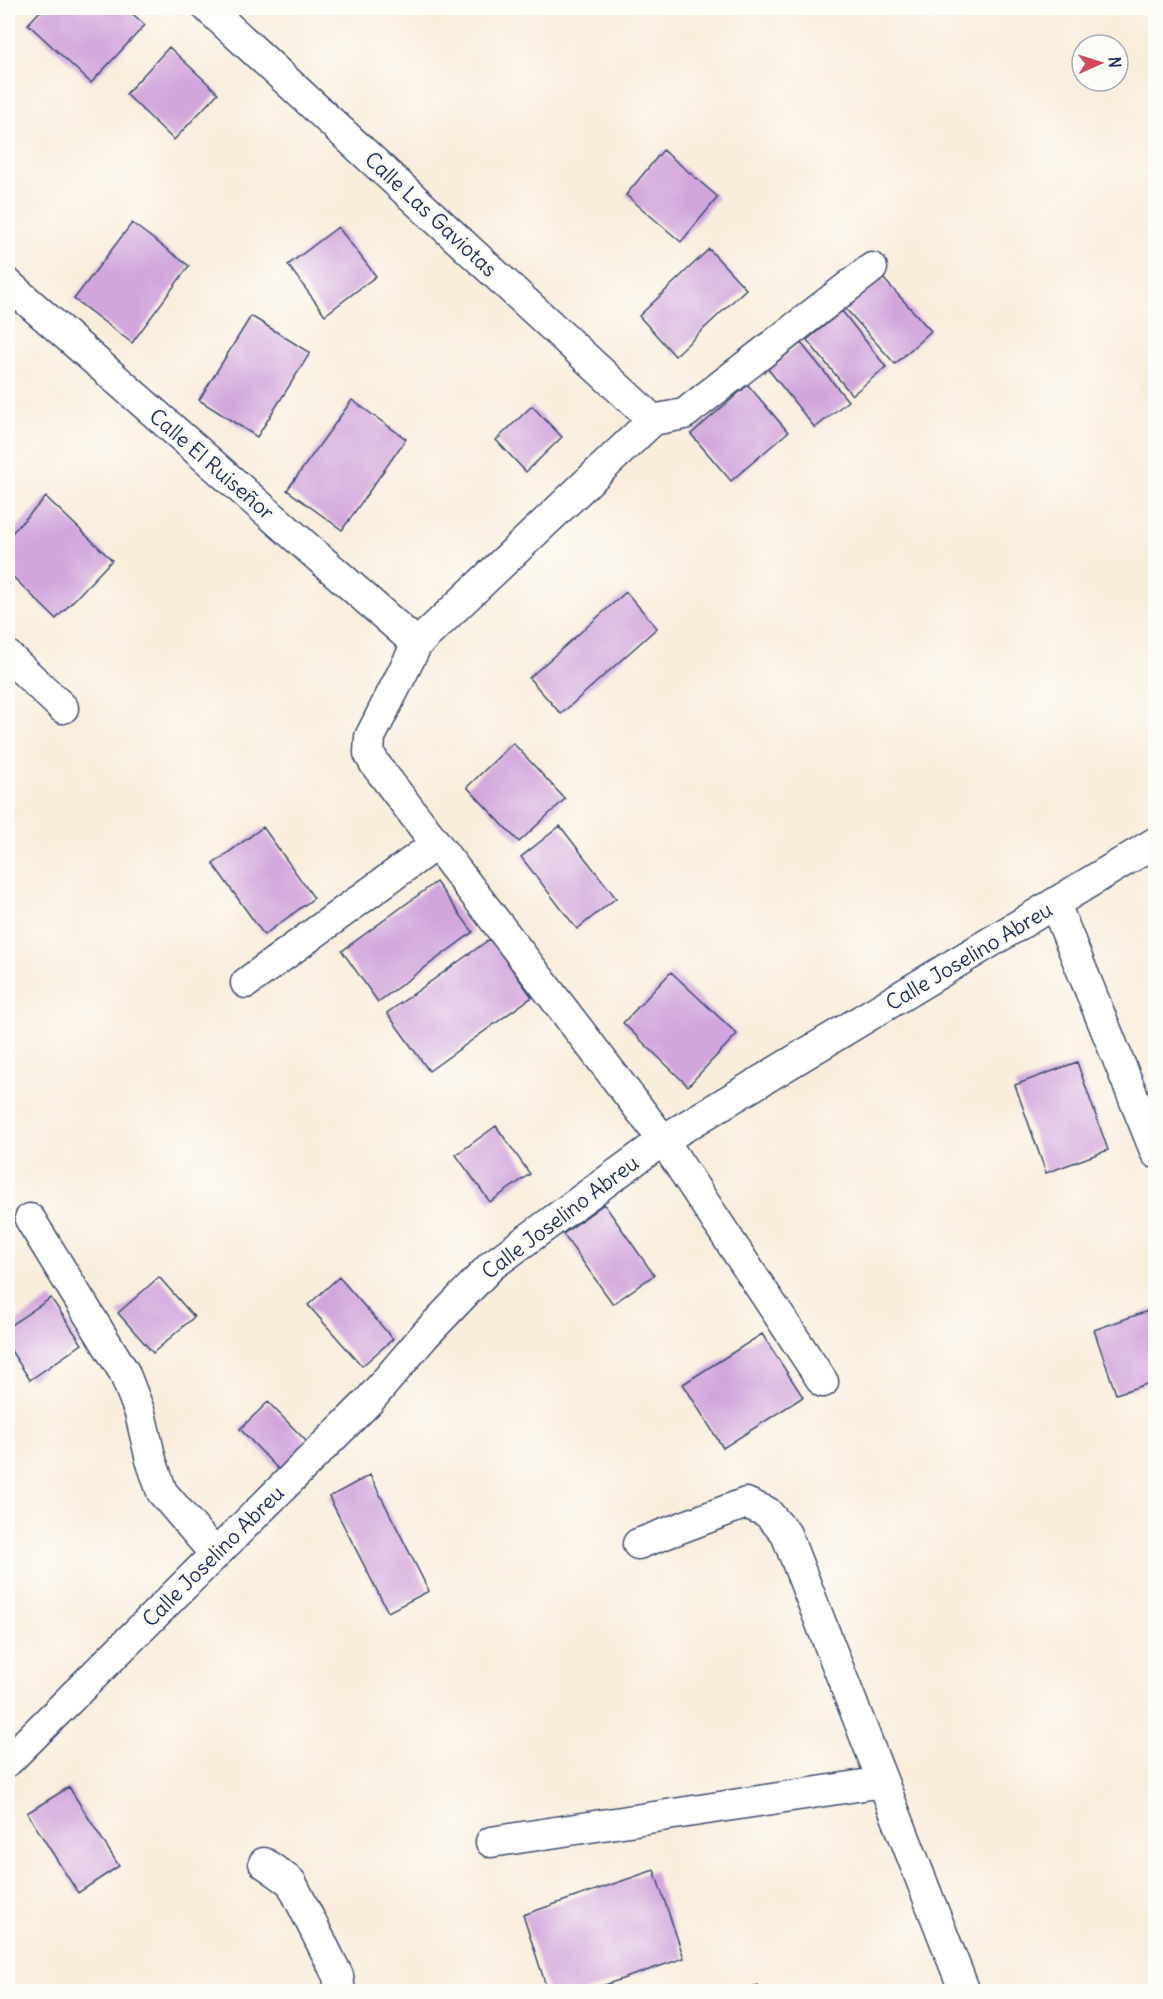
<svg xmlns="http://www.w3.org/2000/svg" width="1163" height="1999" font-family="Delius,sans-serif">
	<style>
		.building { fill: #d1a6dc }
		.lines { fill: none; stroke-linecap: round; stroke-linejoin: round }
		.minor-casing { stroke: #3c4c71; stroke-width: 33 }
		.minor { stroke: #fff; stroke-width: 30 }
		.labels { text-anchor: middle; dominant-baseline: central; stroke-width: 6; stroke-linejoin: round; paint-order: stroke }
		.street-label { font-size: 21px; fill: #1b2f5e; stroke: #fdfcf7 }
	</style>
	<rect width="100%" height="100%" fill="#fdfcf7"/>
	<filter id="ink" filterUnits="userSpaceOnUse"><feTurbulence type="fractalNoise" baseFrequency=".0167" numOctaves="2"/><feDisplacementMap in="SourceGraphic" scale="12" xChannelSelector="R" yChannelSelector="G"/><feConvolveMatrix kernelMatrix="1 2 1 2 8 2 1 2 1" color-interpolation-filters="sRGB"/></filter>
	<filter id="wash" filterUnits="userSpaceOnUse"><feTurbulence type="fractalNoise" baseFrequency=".008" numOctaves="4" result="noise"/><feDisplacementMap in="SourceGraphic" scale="24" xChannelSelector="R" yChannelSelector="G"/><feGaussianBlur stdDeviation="1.35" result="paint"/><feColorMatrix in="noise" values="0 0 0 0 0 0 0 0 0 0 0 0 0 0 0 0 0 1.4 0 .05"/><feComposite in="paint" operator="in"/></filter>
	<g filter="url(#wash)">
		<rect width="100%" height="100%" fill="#f9eddc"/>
		<g id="blocks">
			<path class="building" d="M 43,8 L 126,8 L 145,25 L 91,83 L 28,24 Z
				M 169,47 L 218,93 L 174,140 L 126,94 Z
				M 663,150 L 718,197 L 681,242 L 626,195 Z
				M 132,223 L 189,266 L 132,343 L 74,299 Z
				M 338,227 L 376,276 L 325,315 L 288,265 Z
				M 709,249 L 746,289 L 675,356 L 639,316 Z
				M 882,277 L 931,331 L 895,364 L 846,309 Z
				M 842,311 L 886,367 L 852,395 L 807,340 Z
				M 251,316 L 310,353 L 257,437 L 199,400 Z
				M 801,343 L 848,401 L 815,428 L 768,369 Z
				M 748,385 L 788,432 L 731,481 L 691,434 Z
				M 352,400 L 406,439 L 342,530 L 287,490 Z
				M 532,406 L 562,437 L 526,472 L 496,440 Z
				M 46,497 L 112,560 L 56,619 L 8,572 L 8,537 Z
				M 626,592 L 657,628 L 561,714 L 529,678 Z
				M 513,743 L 565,799 L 519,842 L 467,787 Z
				M 560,826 L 616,898 L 577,929 L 521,857 Z
				M 263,827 L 314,898 L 264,935 L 213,864 Z
				M 436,882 L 473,932 L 378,1002 L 342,951 Z
				M 490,939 L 532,997 L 429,1071 L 387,1013 Z
				M 671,972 L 737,1034 L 688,1086 L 623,1023 Z
				M 1077,1062 L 1108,1150 L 1046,1173 L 1015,1085 Z
				M 496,1126 L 530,1174 L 490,1202 L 456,1155 Z
				M 604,1204 L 654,1275 L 613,1304 L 563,1234 Z
				M 159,1277 L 194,1317 L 153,1353 L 118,1313 Z
				M 339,1277 L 393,1339 L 362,1366 L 308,1305 Z
				M 51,1298 L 82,1344 L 30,1380 L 8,1346 L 8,1327 Z
				M 1156,1308 L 1156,1381 L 1116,1394 L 1094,1330 Z
				M 762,1334 L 803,1397 L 723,1448 L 683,1384 Z
				M 268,1402 L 308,1443 L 280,1471 L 240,1429 Z
				M 370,1475 L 429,1591 L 388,1612 L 329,1497 Z
				M 69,1787 L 119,1866 L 78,1893 L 27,1813 Z
				M 654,1870 L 684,1958 L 584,1992 L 548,1992 L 523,1915 Z
				M 758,1985 L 760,1992 L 739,1992 L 739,1991 Z"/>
		</g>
	</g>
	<g filter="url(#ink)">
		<use href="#blocks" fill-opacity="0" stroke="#3c4c71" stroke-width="1.5"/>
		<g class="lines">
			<g class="minor-casing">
				<path id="minor" d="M 208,8 L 653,420
					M 8,284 L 417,644
					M 8,656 L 63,708
					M 1055,904 L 1156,1153
					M 246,983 L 436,844
					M 30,1219 L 124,1372 L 140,1413 L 151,1460 L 162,1492 L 215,1554
					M 823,1382 L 663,1140 L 375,764 L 369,753 L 370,737 L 417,644 L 653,420 L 684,414 L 872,268
					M 638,1544 L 746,1503 L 767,1512 L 786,1534 L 965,1992
					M 8,1761 L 368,1402 L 425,1335 L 491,1266 L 663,1140 L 1156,842
					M 491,1842 L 883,1782
					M 264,1863 L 291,1882 L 338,1976 L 340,1992"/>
			</g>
			<use href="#minor" class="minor"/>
		</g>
	</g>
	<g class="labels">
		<g class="street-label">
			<text transform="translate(431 214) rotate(43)">Calle Las Gaviotas</text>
			<text transform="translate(212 464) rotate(41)">Calle El Ruiseñor</text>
			<text transform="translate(969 956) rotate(-31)">Calle Joselino Abreu</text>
			<text transform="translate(560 1217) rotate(-37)">Calle Joselino Abreu</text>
			<text transform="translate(213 1556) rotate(-45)">Calle Joselino Abreu</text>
		</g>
	</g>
	<rect width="1163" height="1999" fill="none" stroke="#fdfcf7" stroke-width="30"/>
	<g transform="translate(1100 63) rotate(87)"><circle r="28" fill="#fdfcf7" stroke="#a3aaba" stroke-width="1.5"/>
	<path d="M0-4.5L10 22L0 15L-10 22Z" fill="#d1495b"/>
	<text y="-9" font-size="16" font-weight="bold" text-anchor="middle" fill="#1b2f5e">N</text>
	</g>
</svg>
